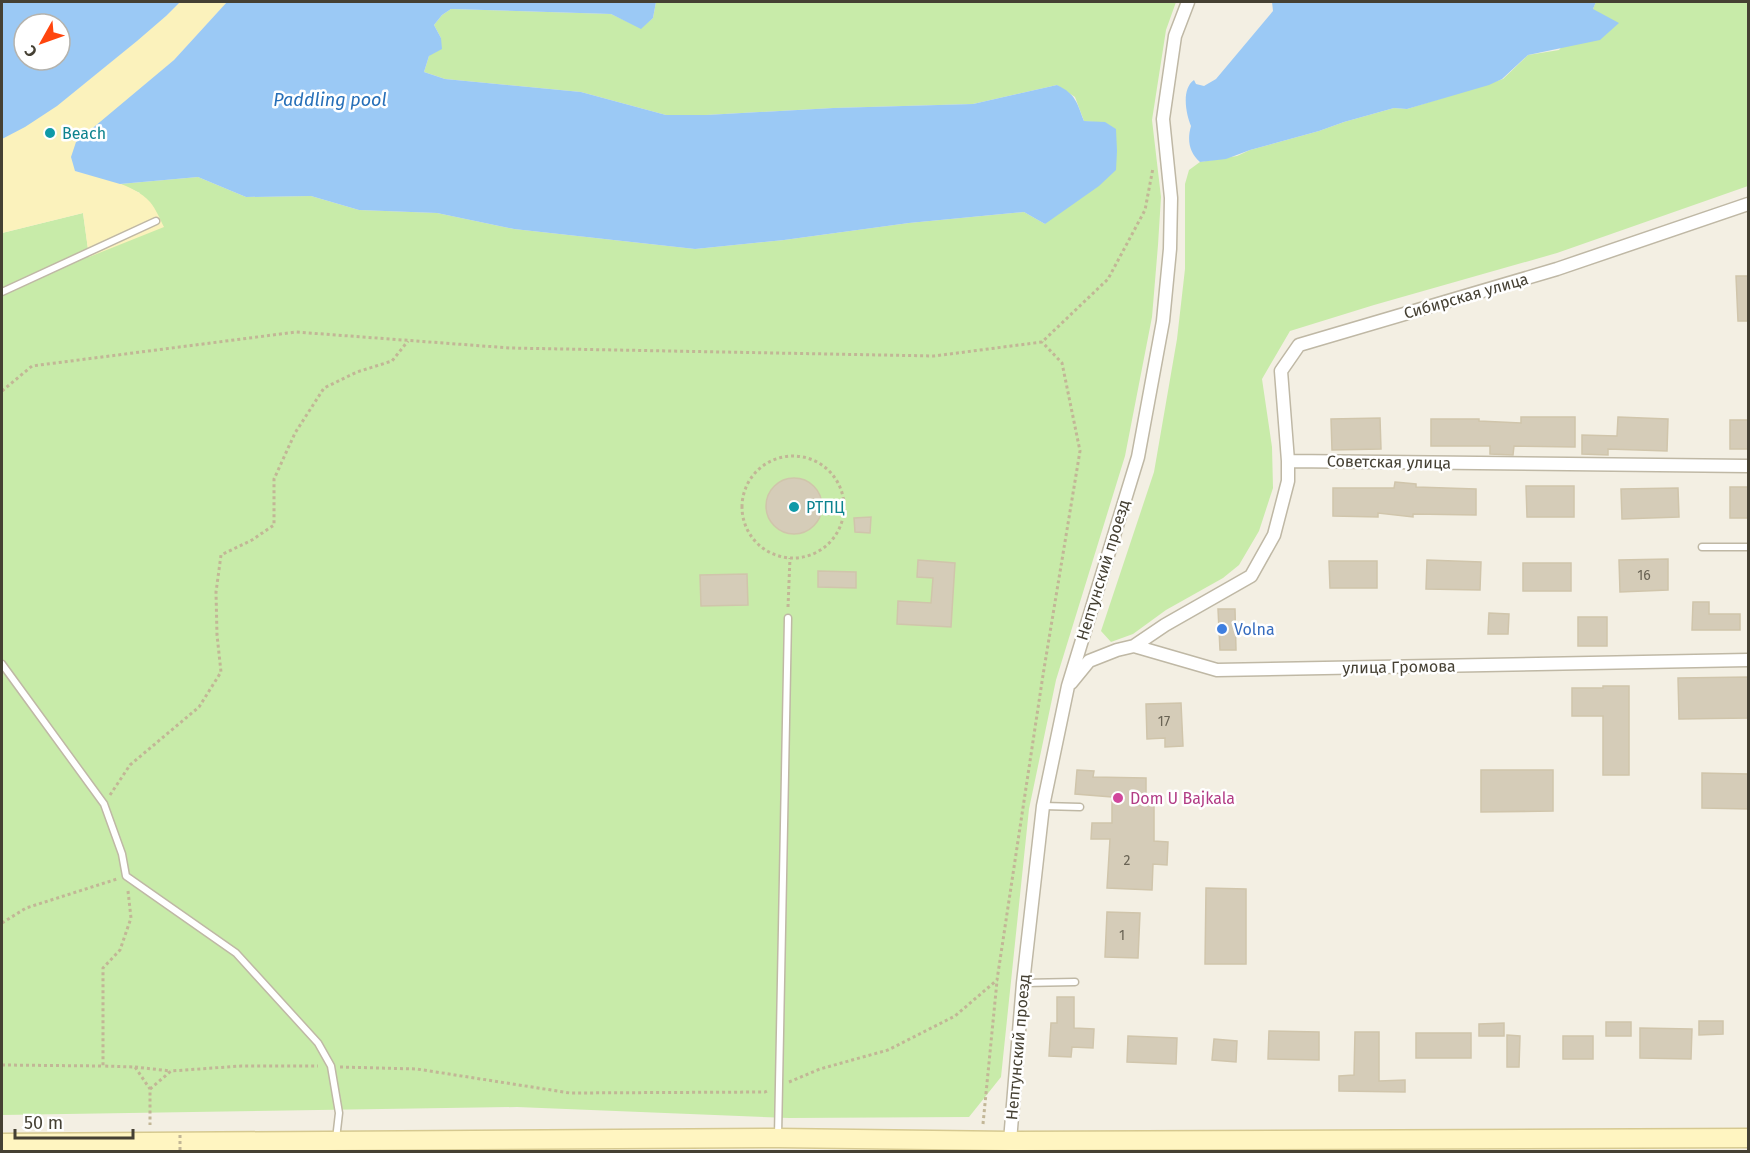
<svg xmlns="http://www.w3.org/2000/svg" width="1750" height="1153" font-family="'Fira Sans',sans-serif">
	<style>
		.green { fill: #c8eba9 }
		.sand { fill: #fbf2bc }
		.water { fill: #9bc9f5; fill-rule: evenodd }
		.building { fill: #d5ccb8; stroke: #d0c5ab; stroke-width: 1.5 }
		.lines { fill: none; stroke-linecap: round; stroke-linejoin: round }
		.lane-casing { stroke: #bfb8a5; stroke-width: 9 }
		.street-casing { stroke: #bfb8a5; stroke-width: 15 }
		.secondary-casing { stroke: #d6c990; stroke-width: 21 }
		.path { stroke: #c2b696; stroke-width: 3; stroke-dasharray: 3 3; stroke-linecap: butt }
		.lane { stroke: #fff; stroke-width: 6 }
		.street { stroke: #fff; stroke-width: 12 }
		.secondary { stroke: #fff5c1; stroke-width: 18 }
		.path-bridge { stroke: #c2b696; stroke-width: 3; stroke-dasharray: 3 3; stroke-linecap: butt }
		.culture-dot { fill: #0f9aa8; stroke: #fff; stroke-width: 2 }
		.shop-dot { fill: #3f7fe0; stroke: #fff; stroke-width: 2 }
		.hotel-dot { fill: #d1479c; stroke: #fff; stroke-width: 2 }
		.labels { text-anchor: middle; dominant-baseline: central; stroke-width: 5; stroke-linejoin: round; paint-order: stroke }
		.number-label { font-size: 14px; fill: #696354 }
		.culture-label { font-size: 16px; fill: #0d838f; stroke: #fff; text-anchor: start }
		.street-label { font-size: 16px; fill: #454033; stroke: #fff }
		.shop-label { font-size: 16px; fill: #366cbe; stroke: #fff; text-anchor: start }
		.hotel-label { font-size: 16px; fill: #b23c85; stroke: #fff; text-anchor: start }
		.water-label { font-size: 18px; font-style: italic; fill: #266fb8; stroke: #fff }
	</style>
	<rect width="100%" height="100%" fill="#f3efe3"/>
	<path class="green" d="M 656,2 L 1176,2 L 1166,30 L 1152,120 L 1161,197 L 1158,245 L 1152,317 L 1125,456 L 1056,680 L 1029,809 L 1001,1077 L 969,1117 L 789,1118 L 517,1107 L 2,1115 L 2,233 L 83,213 L 89,256 L 140,193 L 120,184 L 198,177 L 246,197 L 311,196 L 359,210 L 437,213 L 514,229 L 695,249 L 784,240 L 909,223 L 1024,212 L 1045,224 L 1105,123 L 1084,121 L 1075,97 L 1057,85 L 973,104 L 833,108 L 706,115 L 666,115 L 581,92 L 445,79 L 424,72 L 429,56 L 441,38 L 434,25 L 442,15 L 451,9 L 611,14 L 641,28 L 653,18 Z
		M 1596,2 L 1748,2 L 1748,186 L 1557,253 L 1374,305 L 1290,331 L 1262,379 L 1272,447 L 1273,488 L 1259,531 L 1239,565 L 1223,578 L 1166,610 L 1133,634 L 1111,642 L 1101,631 L 1154,472 L 1177,339 L 1185,269 L 1185,184 L 1189,170 L 1200,162 L 1237,156 L 1250,150 L 1319,131 L 1344,122 L 1394,108 L 1407,109 L 1503,79 L 1528,55 L 1559,50 L 1593,9 Z"/>
	<path class="sand" d="M 180,2 L 227,2 L 174,60 L 147,83 L 75,171 C 97,177 135,184 150,202 C 156,209 160,219 164,227 L 89,257 L 83,213 L 2,233 L 2,139 C 62,107 113,59 166,16 Z"/>
	<path class="water" d="M 2,2 L 180,2 L 166,16 L 137,41 L 57,106 L 25,127 L 2,139 ZM 24,24 L 60,24 L 60,60 L 24,60 Z
		M 227,2 L 656,2 L 653,18 L 641,29 L 611,14 L 451,9 L 442,15 L 434,25 L 441,38 L 442,49 L 429,56 L 424,72 L 445,79 L 581,92 L 666,115 L 706,115 L 833,108 L 973,104 L 1057,85 C 1076,94 1077,103 1084,121 L 1105,122 L 1116,129 L 1117,151 L 1116,170 L 1099,186 L 1045,224 L 1024,212 L 909,223 L 784,240 L 695,249 L 514,229 L 437,213 L 359,210 L 311,196 L 246,197 L 198,177 L 120,184 L 75,171 L 71,157 L 76,142 L 174,60 Z
		M 1272,2 L 1596,2 L 1593,9 L 1619,23 L 1600,40 L 1528,55 L 1502,79 L 1489,85 L 1407,109 L 1394,108 L 1344,122 L 1319,131 L 1250,150 L 1226,159 L 1200,162 C 1189,152 1187,140 1191,126 C 1186,114 1181,89 1194,80 L 1196,84 L 1204,86 L 1216,79 L 1273,11 Z"/>
	<path class="building" d="M 1736,276 L 1749,276 L 1749,321 L 1738,321 Z
		M 1521,417 L 1575,417 L 1575,447 L 1514,446 L 1513,455 L 1490,454 L 1490,446 L 1431,446 L 1431,419 L 1479,419 L 1479,421 L 1521,423 Z
		M 1618,417 L 1668,419 L 1667,451 L 1608,449 L 1608,455 L 1582,454 L 1582,435 L 1617,436 Z
		M 1380,418 L 1381,449 L 1332,450 L 1331,419 Z
		M 1730,420 L 1749,420 L 1749,449 L 1730,449 Z
		M766 506a28 28 0 1 1 56 0a28 28 0 1 1-56 0Z
		M 1395,482 L 1416,484 L 1416,487 L 1476,489 L 1476,515 L 1413,514 L 1413,517 L 1378,513 L 1378,517 L 1333,516 L 1333,488 L 1394,488 Z
		M 1526,486 L 1574,486 L 1574,517 L 1527,517 Z
		M 1730,487 L 1749,487 L 1749,518 L 1730,518 Z
		M 1678,488 L 1679,517 L 1622,519 L 1621,489 Z
		M 871,517 L 870,533 L 855,532 L 854,518 Z
		M 1668,559 L 1668,590 L 1620,592 L 1619,560 Z
		M 918,560 L 955,563 L 951,627 L 897,624 L 898,601 L 931,603 L 933,578 L 917,577 Z
		M 1427,560 L 1481,562 L 1480,590 L 1426,589 Z
		M 1329,561 L 1377,561 L 1377,588 L 1330,588 Z
		M 1523,563 L 1571,563 L 1571,591 L 1523,591 Z
		M 818,571 L 856,572 L 856,588 L 818,587 Z
		M 747,574 L 748,605 L 701,606 L 700,575 Z
		M 1693,602 L 1709,602 L 1709,614 L 1740,614 L 1740,630 L 1692,630 Z
		M 1218,609 L 1235,609 L 1236,650 L 1220,650 Z
		M 1489,613 L 1509,614 L 1508,634 L 1488,634 Z
		M 1578,617 L 1607,617 L 1607,646 L 1578,646 Z
		M 1749,677 L 1749,718 L 1679,719 L 1678,678 Z
		M 1603,686 L 1629,686 L 1629,775 L 1603,775 L 1603,716 L 1572,716 L 1572,688 L 1603,688 Z
		M 1181,703 L 1183,746 L 1165,747 L 1165,738 L 1147,739 L 1146,704 Z
		M 1077,770 L 1094,771 L 1093,777 L 1146,778 L 1146,798 L 1154,798 L 1154,841 L 1168,842 L 1167,865 L 1153,864 L 1152,890 L 1107,888 L 1110,839 L 1091,839 L 1092,823 L 1112,823 L 1112,797 L 1075,794 Z
		M 1481,770 L 1553,770 L 1553,811 L 1481,812 Z
		M 1702,773 L 1749,774 L 1749,809 L 1702,808 Z
		M 1206,888 L 1246,889 L 1246,964 L 1205,964 Z
		M 1107,912 L 1140,913 L 1138,958 L 1105,957 Z
		M 1057,997 L 1074,997 L 1074,1028 L 1094,1029 L 1093,1048 L 1072,1047 L 1071,1057 L 1049,1056 L 1051,1023 L 1057,1023 Z
		M 1699,1021 L 1723,1021 L 1723,1034 L 1699,1035 Z
		M 1606,1022 L 1631,1022 L 1631,1036 L 1606,1036 Z
		M 1504,1023 L 1504,1036 L 1479,1036 L 1479,1024 Z
		M 1640,1028 L 1692,1029 L 1691,1059 L 1640,1058 Z
		M 1269,1031 L 1319,1032 L 1319,1060 L 1268,1059 Z
		M 1355,1032 L 1379,1032 L 1379,1081 L 1405,1080 L 1405,1092 L 1339,1091 L 1339,1076 L 1354,1075 Z
		M 1416,1033 L 1471,1033 L 1471,1058 L 1416,1058 Z
		M 1507,1035 L 1520,1036 L 1519,1067 L 1507,1067 Z
		M 1128,1036 L 1177,1038 L 1176,1064 L 1127,1062 Z
		M 1563,1036 L 1593,1036 L 1593,1059 L 1563,1059 Z
		M 1214,1039 L 1237,1041 L 1236,1062 L 1212,1060 Z"/>
	<g class="lines">
		<g class="lane-casing">
			<path id="lane" d="M 2,292 L 156,221
				M 1702,547 L 1748,547
				M 2,664 L 104,804 L 122,854 L 126,876 L 236,953 L 318,1043 L 331,1066 L 339,1113 L 336,1139
				M 1043,806 L 1080,807
				M 1023,983 L 1075,982
				M 778,1136 L 788,618"/>
		</g>
		<g class="street-casing">
			<path id="street" d="M 1288,461 L 1281,371 L 1299,345 L 1557,269 L 1748,204
				M 1134,646 L 1165,625 L 1251,576 L 1274,535 L 1288,481 L 1288,461 L 1748,466
				M 1071,683 L 1089,661 L 1117,650 L 1134,646 L 1217,670 L 1748,660
				M 1010,1141 L 1023,983 L 1043,806 L 1068,686 L 1138,457 L 1163,321 L 1170,249 L 1171,198 L 1163,119 L 1175,36 L 1188,2"/>
		</g>
		<g class="secondary-casing">
			<path id="secondary" d="M 2,1143 L 778,1138 L 1010,1141 L 1748,1138"/>
		</g>
		<path class="path" d="M 2,391 L 32,366 L 296,332 L 510,348 L 934,356 L 1042,342 L 1108,279 L 1145,210 L 1153,168
			M742 507a51 51 0 1 1 102 0a51 51 0 1 1-102 0Z
			M 788,607 L 790,558
			M 110,795 L 130,765 L 199,707 L 221,672 L 217,635 L 216,592 L 221,555 L 252,540 L 274,525 L 274,479 L 295,433 L 324,388 L 357,372 L 392,361 L 408,341
			M 128,891 L 131,918 L 120,950 L 103,968 L 103,1066 L 135,1067 L 150,1089 L 150,1125
			M 2,923 L 26,908 L 117,879
			M 2,1065 L 102,1066
			M 135,1067 L 171,1071
			M 340,1067 L 417,1069 L 570,1093 L 765,1092 L 769,1090
			M 789,1082 L 820,1069 L 888,1050 L 955,1016 L 997,980 L 1043,675 L 1080,451 L 1062,363 L 1042,342
			M 150,1089 L 171,1071 L 241,1066 L 318,1066
			M 983,1124 L 997,981"/>
		<use href="#lane" class="lane"/>
		<use href="#street" class="street"/>
		<use href="#secondary" class="secondary"/>
		<path class="path-bridge" d="M 180,1135 L 180,1152"/>
	</g>
	<g class="culture-dot">
		<circle cx="50" cy="133" r="6"/>
		<circle cx="794" cy="507" r="6"/>
	</g>
	<circle class="shop-dot" cx="1222" cy="629" r="6"/>
	<circle class="hotel-dot" cx="1118" cy="798" r="6"/>
	<g class="labels">
		<g class="number-label">
			<text x="1644" y="575">16</text>
			<text x="1164" y="721">17</text>
			<text x="1127" y="860">2</text>
			<text x="1122" y="935">1</text>
		</g>
		<g class="culture-label">
			<text x="62" y="133">Beach</text>
			<text x="806" y="507">РТПЦ</text>
		</g>
		<g class="street-label">
			<text transform="translate(1466 296) rotate(-16)">Сибирская улица</text>
			<text transform="translate(1389 462) rotate(1)">Советская улица</text>
			<text transform="translate(1103 570) rotate(-73)">Нептунский проезд</text>
			<text transform="translate(1399 667) rotate(-1)">улица Громова</text>
			<text transform="translate(1018 1047) rotate(-85)">Нептунский проезд</text>
		</g>
		<g class="shop-label">
			<text x="1234" y="629">Volna</text>
		</g>
		<g class="hotel-label">
			<text x="1130" y="798">Dom U Bajkala</text>
		</g>
		<g class="water-label">
			<text x="330" y="100">Paddling pool</text>
		</g>
	</g>
	<rect width="1750" height="1153" fill="none" stroke="#454033" stroke-width="6"/>
	<g transform="translate(42 42) rotate(230)"><circle r="28" fill="#ffffff" stroke="#b5b3ad" stroke-width="1.5"/>
	<path d="M0-4.5L10 22L0 15L-10 22Z" fill="#ff450e"/>
	<text y="-9" font-size="16" font-weight="bold" text-anchor="middle" fill="#454033">С</text>
	</g>
	<path d="M15 1129v9h118v-9" fill="none" stroke="#454033" stroke-width="3"/>
	<text x="24" y="1129" font-size="18" fill="#454033" stroke="#ffffff" stroke-width="4.5" paint-order="stroke">50 m</text>
</svg>
